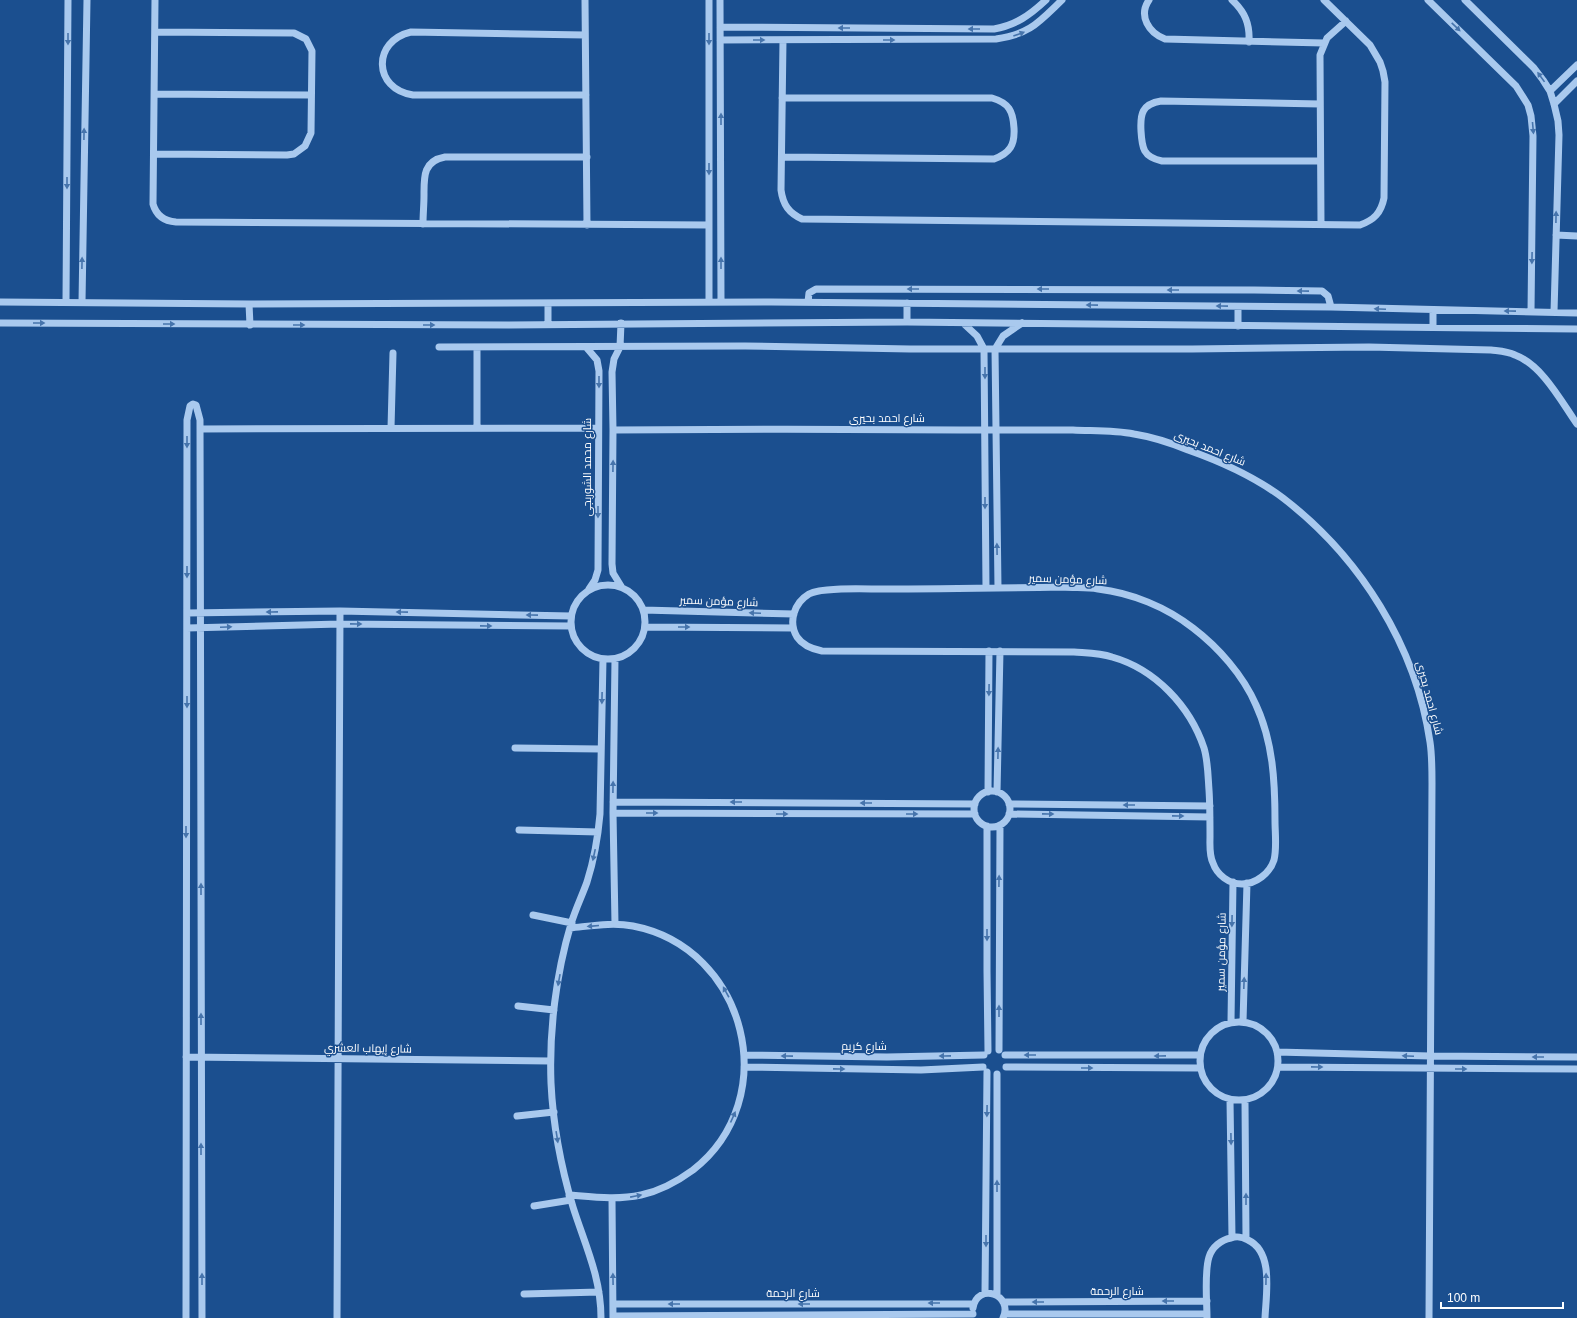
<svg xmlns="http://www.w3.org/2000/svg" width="1577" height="1318" font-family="Arial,Cairo,sans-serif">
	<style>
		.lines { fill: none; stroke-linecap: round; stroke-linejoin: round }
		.minor { stroke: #a9c9ee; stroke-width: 7 }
		.oneway { fill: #4674ac }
		.labels { text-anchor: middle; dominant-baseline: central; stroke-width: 3; stroke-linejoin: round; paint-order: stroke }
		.street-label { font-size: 11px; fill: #fff; stroke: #1b4f8f }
	</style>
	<rect width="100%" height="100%" fill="#1b4f8f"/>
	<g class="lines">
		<path class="minor" d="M 155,0 L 153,204 C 156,215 164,221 176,222 L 709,225
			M 585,0 L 587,225
			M 709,0 L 709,302
			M 720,0 L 721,302
			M 1149,0 C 1138,16 1149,33 1165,39 L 1324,43
			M 1232,0 C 1245,12 1250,24 1249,42
			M 1428,0 L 1516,86 L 1528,105 L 1531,116 L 1533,136 L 1531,312
			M 1465,0 L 1534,68 L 1543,80 L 1550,91 L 1554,104 L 1558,121 L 1559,135 L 1554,312
			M 720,27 L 994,29 C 1016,25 1030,15 1046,0
			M 585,35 L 411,32 C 372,41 373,89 413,95 L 586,95
			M 720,40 L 996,39 C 1030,34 1038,23 1062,0
			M 783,40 L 781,190 C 783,205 789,213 802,219 L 1360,225 C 1374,220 1381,213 1384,198 L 1385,82 L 1383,71 L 1380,62 L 1370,45 L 1324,0
			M 1550,91 L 1577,65
			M 154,94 L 311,95
			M 1320,104 L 1161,101 C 1142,104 1140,114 1141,131 C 1142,148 1143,157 1162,161 L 1320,161
			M 1554,104 L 1577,81
			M 154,154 L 287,155 L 294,154 L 305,146 L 311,133 L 312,51 L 306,39 L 294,33 L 155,32
			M 782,157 L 994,159 C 1010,153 1015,145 1014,128 C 1013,111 1009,103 992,98 L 782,98
			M 423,224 C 423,214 424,205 424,195 C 424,177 423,161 445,157 L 587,157
			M 1321,224 L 1320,55 L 1327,38 L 1346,21
			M 1556,235 L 1577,236
			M 0,302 L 249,304 L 771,302 L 1331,307 L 1577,313
			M 66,302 L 68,0
			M 82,302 L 87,0
			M 808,302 L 809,293 L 816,289 L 1254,290 L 1322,291 L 1328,296 L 1331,307
			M 907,303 L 907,322
			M 249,304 L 250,325
			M 1238,307 L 1238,326
			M 1433,310 L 1433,327
			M 0,323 L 509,325 L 907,322 L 1577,329
			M 963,323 L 977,336 L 984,349 L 986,588
			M 548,324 L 548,303
			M 439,347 L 745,346 L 910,349 L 1192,349 L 1369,347 L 1491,350 C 1499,351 1507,351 1515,355 C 1542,365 1561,401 1577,424
			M 586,347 L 597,360 L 599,371 L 598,570 L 595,580 L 589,589
			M 391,428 L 393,353
			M 477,428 L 477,347
			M 200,429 L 598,428
			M 613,430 C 729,429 845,429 961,430 C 998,430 1036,430 1073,430 C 1093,431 1114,430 1134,434 C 1153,437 1171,443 1188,450 C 1222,462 1255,477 1283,498 C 1360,557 1416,646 1430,742 C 1432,755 1432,769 1432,783 L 1429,1318
			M571 622a37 37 0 1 1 74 0a37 37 0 1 1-74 0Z
			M 621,586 L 613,573 L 612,564 L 613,430 L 612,372 L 614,359 L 620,347 L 621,323
			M 1063,587 C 1075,588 1087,587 1098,589 C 1132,593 1166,607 1193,628 C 1218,647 1243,675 1256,705 C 1273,742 1275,781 1275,821 C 1275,833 1277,848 1274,860 C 1270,873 1256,884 1242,884 C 1229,884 1217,875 1213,863 C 1209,855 1210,845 1210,836 C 1210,821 1210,805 1209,790 C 1208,777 1208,761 1204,748 C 1190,706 1155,669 1112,657 C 1100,653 1086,653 1074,652 L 822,651 C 812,649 803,646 797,637 C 788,622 794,603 809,594 C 822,587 864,589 881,589 C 942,589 1003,588 1063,587 Z
			M 998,588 L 995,349 L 1003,336 L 1022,323
			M 643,610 L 794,614
			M 187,613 L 340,611 L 571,616
			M 645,627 L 793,628
			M 187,628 L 340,624 L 571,626
			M 515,748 L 601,749
			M974 809a18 18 0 1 1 36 0a18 18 0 1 1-36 0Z
			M 988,792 L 989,651
			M 997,792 L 1000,651
			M 613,802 L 975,804
			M 1009,804 L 1210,806
			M 613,813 L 975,814
			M 1009,814 L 1210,817
			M 987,826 L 987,971 L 988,1051
			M 519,830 L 598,832
			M 533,915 L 572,923
			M 615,924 L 613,813 L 615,659
			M 518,1006 L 554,1010
			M1200 1061a39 39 0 1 1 78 0a39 39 0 1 1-78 0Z
			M 1231,1022 L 1233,882
			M 1243,1022 L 1247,883
			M 999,1050 L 1000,825
			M 1277,1052 L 1430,1056 L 1577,1057
			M 744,1055 L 887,1057 L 984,1055
			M 1005,1055 L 1199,1055
			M 186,1057 L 550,1061
			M 744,1067 L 921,1070 L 983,1067
			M 1006,1067 L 1199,1068
			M 1278,1067 L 1577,1069
			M 1230,1100 L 1232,1237
			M 1245,1101 L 1246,1238
			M 517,1116 L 554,1112
			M 569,1195 C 594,1197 617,1200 641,1195 C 660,1191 678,1181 693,1170 C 784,1099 747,948 633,926 C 612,922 591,926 570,928
			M 612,1199 L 613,1318
			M 534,1206 L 571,1200
			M 985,1293 L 987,1072
			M 524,1294 L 599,1292
			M 997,1295 L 997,1074
			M 1003,1302 L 1207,1301
			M 613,1304 L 973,1304
			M 973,1308 C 977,1282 1014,1294 1003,1318
			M 1005,1314 L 1207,1314
			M 613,1316 L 973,1314
			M 186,1318 L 187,420 L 190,406 L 193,404 L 196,405 L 200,420 L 202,1318
			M 337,1318 L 340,611
			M 601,1318 C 601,1277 585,1245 573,1207 C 561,1167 553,1125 551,1083 C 549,1031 556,974 571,924 C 575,910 582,896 587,882 C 594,860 598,837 600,814 L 603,659
			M 1207,1318 C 1207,1301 1204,1273 1209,1257 C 1212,1247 1221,1240 1231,1238 C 1236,1236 1243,1237 1248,1240 C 1274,1252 1266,1294 1265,1318"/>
	</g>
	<defs><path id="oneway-solid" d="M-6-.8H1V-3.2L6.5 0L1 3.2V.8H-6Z"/></defs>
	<g class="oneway">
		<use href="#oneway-solid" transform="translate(1456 27) rotate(44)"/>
		<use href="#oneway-solid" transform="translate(844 28) rotate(-180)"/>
		<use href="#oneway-solid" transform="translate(974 29) rotate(-180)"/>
		<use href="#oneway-solid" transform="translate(1019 34) rotate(-20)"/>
		<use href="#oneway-solid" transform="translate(68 39) rotate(90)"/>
		<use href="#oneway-solid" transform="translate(709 39) rotate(90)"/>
		<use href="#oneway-solid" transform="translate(759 40)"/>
		<use href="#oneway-solid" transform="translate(889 40)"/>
		<use href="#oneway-solid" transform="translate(1541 77) rotate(-126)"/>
		<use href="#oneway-solid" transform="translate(721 119) rotate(-90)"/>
		<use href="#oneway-solid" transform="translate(1533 128) rotate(85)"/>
		<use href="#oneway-solid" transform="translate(84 134) rotate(-89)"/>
		<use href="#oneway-solid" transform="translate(709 169) rotate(90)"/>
		<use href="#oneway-solid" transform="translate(67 183) rotate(90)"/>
		<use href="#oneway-solid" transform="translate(1556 217) rotate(-89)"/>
		<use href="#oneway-solid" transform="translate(1532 258) rotate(91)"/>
		<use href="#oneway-solid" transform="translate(82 263) rotate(-89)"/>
		<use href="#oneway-solid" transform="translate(721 263) rotate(-90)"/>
		<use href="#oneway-solid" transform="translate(913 289) rotate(-180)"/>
		<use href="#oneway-solid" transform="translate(1043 289) rotate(-180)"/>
		<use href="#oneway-solid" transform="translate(1173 290) rotate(-180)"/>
		<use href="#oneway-solid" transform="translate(1303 291) rotate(-179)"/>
		<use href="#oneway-solid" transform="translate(1092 305) rotate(-179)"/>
		<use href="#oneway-solid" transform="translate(1222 306) rotate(-179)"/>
		<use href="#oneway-solid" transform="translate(1380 309) rotate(-178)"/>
		<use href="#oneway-solid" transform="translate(1510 311) rotate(-179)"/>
		<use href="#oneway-solid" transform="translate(39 323)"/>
		<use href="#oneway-solid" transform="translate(169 324)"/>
		<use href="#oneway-solid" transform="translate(299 325)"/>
		<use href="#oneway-solid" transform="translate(429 325)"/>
		<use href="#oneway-solid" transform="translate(985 373) rotate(90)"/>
		<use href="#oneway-solid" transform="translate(599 382) rotate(90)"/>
		<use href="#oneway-solid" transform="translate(187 442) rotate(90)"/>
		<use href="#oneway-solid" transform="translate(613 466) rotate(-89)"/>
		<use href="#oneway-solid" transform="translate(985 503) rotate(90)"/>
		<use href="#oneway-solid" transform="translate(598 512) rotate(90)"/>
		<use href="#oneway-solid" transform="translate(997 549) rotate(-91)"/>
		<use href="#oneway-solid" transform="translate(187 572) rotate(90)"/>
		<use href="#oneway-solid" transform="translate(272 612) rotate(179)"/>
		<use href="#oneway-solid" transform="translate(402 612) rotate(-179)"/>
		<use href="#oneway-solid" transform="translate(755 613) rotate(-178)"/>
		<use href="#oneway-solid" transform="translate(532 615) rotate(-179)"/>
		<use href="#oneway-solid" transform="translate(356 624) rotate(1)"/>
		<use href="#oneway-solid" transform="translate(486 626) rotate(1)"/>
		<use href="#oneway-solid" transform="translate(226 627) rotate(-2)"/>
		<use href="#oneway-solid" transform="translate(684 627)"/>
		<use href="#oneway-solid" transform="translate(989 690) rotate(91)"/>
		<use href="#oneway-solid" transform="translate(602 698) rotate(91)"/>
		<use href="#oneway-solid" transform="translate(187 702) rotate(90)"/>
		<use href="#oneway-solid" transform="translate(998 753) rotate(-89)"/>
		<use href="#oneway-solid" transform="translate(613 787) rotate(-89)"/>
		<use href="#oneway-solid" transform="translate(736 802) rotate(-180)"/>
		<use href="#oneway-solid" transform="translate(866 803) rotate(-180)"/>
		<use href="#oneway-solid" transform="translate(1129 805) rotate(-180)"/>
		<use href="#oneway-solid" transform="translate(652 813)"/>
		<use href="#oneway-solid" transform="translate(782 814)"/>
		<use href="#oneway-solid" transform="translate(912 814)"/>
		<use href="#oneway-solid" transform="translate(1048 814) rotate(1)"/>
		<use href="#oneway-solid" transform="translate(1178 816) rotate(1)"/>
		<use href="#oneway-solid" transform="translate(186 832) rotate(90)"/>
		<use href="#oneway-solid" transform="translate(594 855) rotate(102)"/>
		<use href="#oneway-solid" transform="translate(999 881) rotate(-89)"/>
		<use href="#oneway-solid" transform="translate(201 889) rotate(-90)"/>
		<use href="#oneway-solid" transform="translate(1232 921) rotate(91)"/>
		<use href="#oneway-solid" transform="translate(593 926) rotate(175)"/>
		<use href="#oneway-solid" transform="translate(987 935) rotate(90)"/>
		<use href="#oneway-solid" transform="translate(559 980) rotate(100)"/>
		<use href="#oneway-solid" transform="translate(1244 983) rotate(-88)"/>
		<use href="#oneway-solid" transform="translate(726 992) rotate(-119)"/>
		<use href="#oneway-solid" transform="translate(999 1011) rotate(-90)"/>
		<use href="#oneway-solid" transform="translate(201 1019) rotate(-90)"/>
		<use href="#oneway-solid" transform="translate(1030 1055) rotate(-180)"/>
		<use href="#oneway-solid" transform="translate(787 1056) rotate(-179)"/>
		<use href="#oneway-solid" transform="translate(945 1056) rotate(179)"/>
		<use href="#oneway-solid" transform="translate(1160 1056) rotate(179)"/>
		<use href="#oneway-solid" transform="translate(1408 1056) rotate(-178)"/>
		<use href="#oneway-solid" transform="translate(1538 1057) rotate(180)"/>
		<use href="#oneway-solid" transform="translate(1317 1067) rotate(1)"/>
		<use href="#oneway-solid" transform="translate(1087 1068)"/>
		<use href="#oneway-solid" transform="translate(839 1069) rotate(1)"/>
		<use href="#oneway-solid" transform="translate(1461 1069)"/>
		<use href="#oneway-solid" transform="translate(987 1111) rotate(91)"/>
		<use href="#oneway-solid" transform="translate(733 1117) rotate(-66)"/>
		<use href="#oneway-solid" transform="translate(557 1137) rotate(81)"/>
		<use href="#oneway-solid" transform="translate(1231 1139) rotate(89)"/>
		<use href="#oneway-solid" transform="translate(201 1149) rotate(-90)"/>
		<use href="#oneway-solid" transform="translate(997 1186) rotate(-90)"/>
		<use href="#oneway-solid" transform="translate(636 1196) rotate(-11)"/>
		<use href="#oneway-solid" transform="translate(1246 1199) rotate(-90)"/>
		<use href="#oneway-solid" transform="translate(986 1241) rotate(90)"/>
		<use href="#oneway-solid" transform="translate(202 1279) rotate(-90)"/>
		<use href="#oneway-solid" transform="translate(613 1279) rotate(-91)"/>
		<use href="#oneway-solid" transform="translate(1266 1279) rotate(-89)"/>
		<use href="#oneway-solid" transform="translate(1168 1301) rotate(180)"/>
		<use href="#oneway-solid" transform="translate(1038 1302) rotate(180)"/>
		<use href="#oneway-solid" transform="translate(934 1303) rotate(-180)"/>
		<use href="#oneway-solid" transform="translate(674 1304) rotate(-180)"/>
		<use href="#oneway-solid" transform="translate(804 1304) rotate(180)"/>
	</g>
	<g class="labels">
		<g class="street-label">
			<text x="887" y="418">شارع احمد بحيرى</text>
			<text transform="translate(1210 448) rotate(22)">شارع احمد بحيرى</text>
			<text transform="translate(587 467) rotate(-90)">شارع محمد الشوربجى</text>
			<text transform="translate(1068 579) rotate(2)">شارع مؤمن سمير</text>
			<text transform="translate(719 601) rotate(2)">شارع مؤمن سمير</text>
			<text transform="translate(1430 698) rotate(75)">شارع احمد بحيرى</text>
			<text transform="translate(1221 952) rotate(-89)">شارع مؤمن سمير</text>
			<text x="864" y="1046">شارع كريم</text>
			<text transform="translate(368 1048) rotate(1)">شارع إيهاب العشري</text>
			<text x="1117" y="1291">شارع الرحمة</text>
			<text x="793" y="1293">شارع الرحمة</text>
		</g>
	</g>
	<path d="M1441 1302v6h122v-6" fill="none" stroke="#ffffff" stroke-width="2"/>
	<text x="1447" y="1302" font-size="12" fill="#ffffff" stroke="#1b4f8f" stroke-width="3" paint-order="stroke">100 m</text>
</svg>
